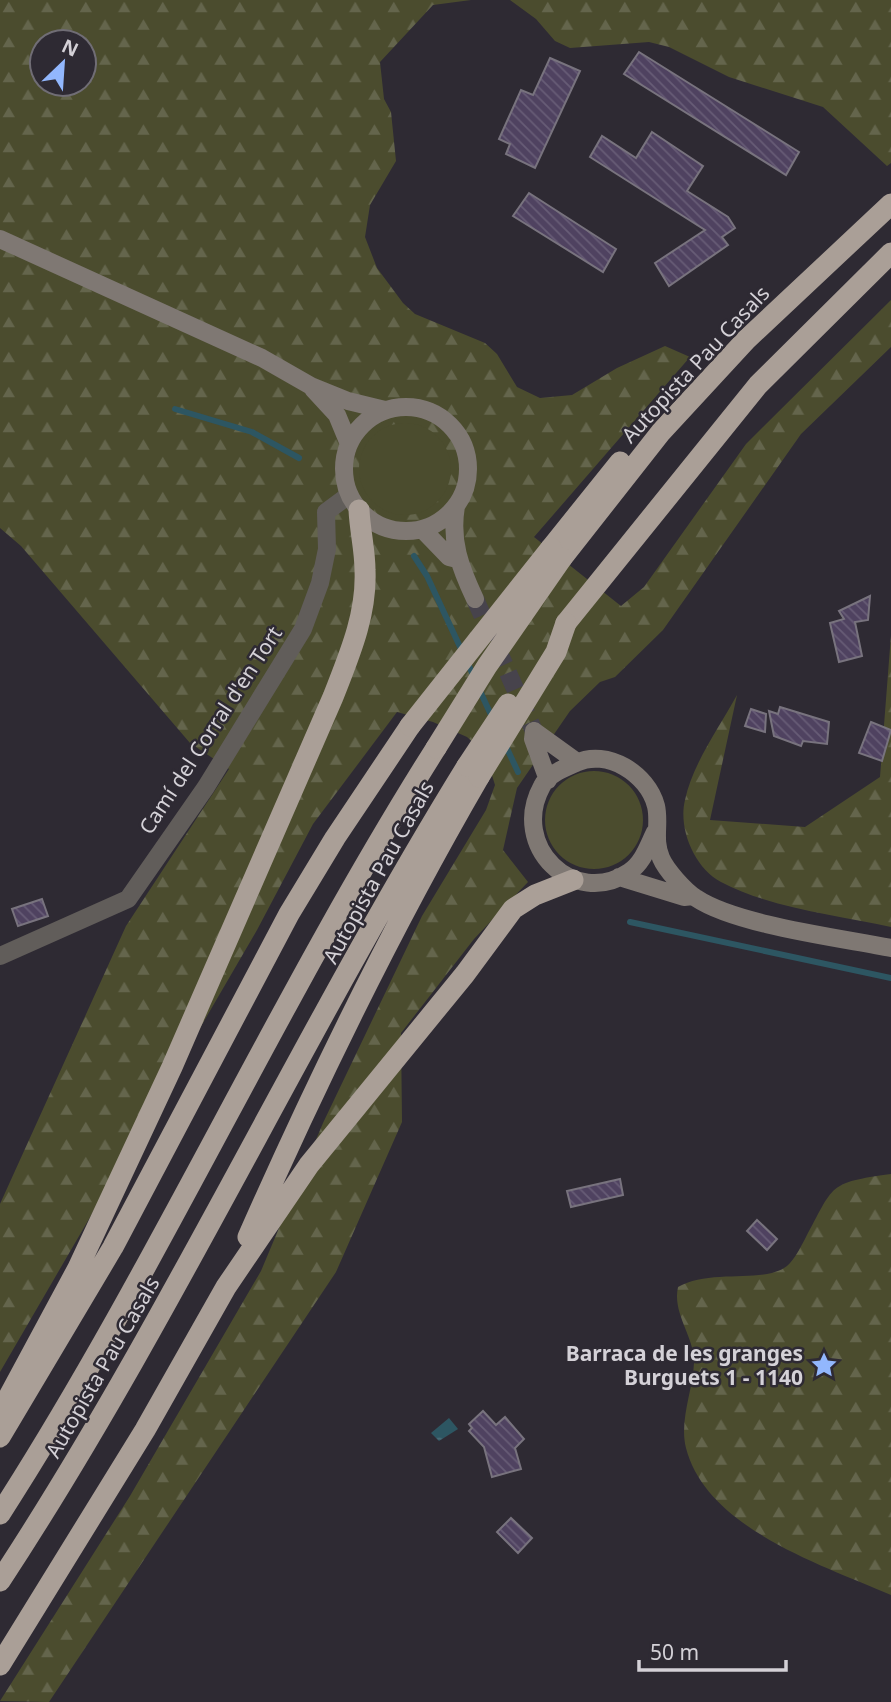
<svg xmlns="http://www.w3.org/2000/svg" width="891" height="1702" font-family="'Noto Sans',sans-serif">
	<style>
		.forest { fill: url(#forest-firs); fill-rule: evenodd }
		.garden { fill: #4b4c2e }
		.water { fill: url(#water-ripples) }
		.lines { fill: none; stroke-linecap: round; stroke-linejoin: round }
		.stream { stroke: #2d5662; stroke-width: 6 }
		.building { fill: url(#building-back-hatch); stroke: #78737e; stroke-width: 2 }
		.secondary-tunnel { stroke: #47434c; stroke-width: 18; stroke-dasharray: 18 9; stroke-linecap: butt }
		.street { stroke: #615d5a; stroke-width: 18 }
		.secondary { stroke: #7f7873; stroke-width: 18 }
		.highway { stroke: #aa9f97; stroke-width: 21 }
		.highway-bridge { stroke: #aa9f97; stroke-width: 21 }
		.labels { text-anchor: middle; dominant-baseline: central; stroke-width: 5; stroke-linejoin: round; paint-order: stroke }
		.street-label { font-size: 21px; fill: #d4d1d7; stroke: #2e2a33 }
		.poi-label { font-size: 21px; font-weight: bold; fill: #d4d1d7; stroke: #2e2a33; text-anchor: end }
	</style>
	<defs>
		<pattern id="forest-firs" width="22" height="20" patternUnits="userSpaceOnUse" patternTransform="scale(1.75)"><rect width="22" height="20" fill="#4b4c2e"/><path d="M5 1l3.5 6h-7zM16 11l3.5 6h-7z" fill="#64654c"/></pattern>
		<pattern id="water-ripples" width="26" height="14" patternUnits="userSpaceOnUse" patternTransform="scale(1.75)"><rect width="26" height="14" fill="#2d5662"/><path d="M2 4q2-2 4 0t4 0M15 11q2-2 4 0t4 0" fill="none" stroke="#4b6d78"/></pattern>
		<pattern id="building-back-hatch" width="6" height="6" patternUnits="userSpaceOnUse" patternTransform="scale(1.75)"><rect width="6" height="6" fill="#4f4260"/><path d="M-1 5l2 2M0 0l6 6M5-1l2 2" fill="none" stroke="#675c76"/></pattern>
	</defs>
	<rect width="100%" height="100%" fill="#2e2a33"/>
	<path class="forest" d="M 0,0 L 471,0 L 433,5 L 380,62 L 384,99 L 391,112 L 396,161 L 370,205 L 365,237 L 377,268 L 403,303 L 415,314 L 485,343 L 497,354 L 517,387 L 540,398 L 572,395 L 617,368 L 665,346 L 690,357 L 534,537 L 621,606 L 644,587 L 746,444 L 891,300 L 891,347 L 801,434 L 663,630 L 615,677 L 600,682 L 570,711 L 517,788 L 503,850 L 528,882 L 474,939 L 401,1033 L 402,1122 L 336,1272 L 49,1702 L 0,1701 L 130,1496 L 261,1271 L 323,1123 L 422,916 L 486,810 L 495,785 L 485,753 L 467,737 L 433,722 L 397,712 L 313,824 L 257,930 L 0,1372 L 0,1204 L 126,926 L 229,769 L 190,743 L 21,546 L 0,528 ZM 42,42 L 84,42 L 84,84 L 42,84 Z
		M 510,0 L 891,0 L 891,163 L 887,166 L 823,107 L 729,77 L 669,47 L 649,42 L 570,48 L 555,41 L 536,19 Z
		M 891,635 L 891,927 C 837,915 770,908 721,882 C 694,868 678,828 685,800 C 693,763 719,728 737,695 L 710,820 L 805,827 L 880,777 Z
		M 891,1174 L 891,1595 C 823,1565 707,1529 686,1448 C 679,1421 693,1390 694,1363 C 695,1337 672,1314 678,1287 C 710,1268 765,1284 787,1266 C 795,1259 800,1248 805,1239 C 835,1184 827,1183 891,1174 Z"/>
	<path class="garden" d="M359 469a46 46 0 1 1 92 0a46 46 0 1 1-92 0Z
		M545 820a49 49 0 1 1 98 0a49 49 0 1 1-98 0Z"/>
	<path class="water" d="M 449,1418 L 458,1429 L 439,1441 L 431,1433 Z"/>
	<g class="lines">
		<path class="stream" d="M 175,409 L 252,432 L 299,458
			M 414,556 L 427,576 L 475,679
			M 479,689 L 492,717
			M 504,742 L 518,772
			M 630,922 L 891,978"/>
	</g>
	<path class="building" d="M 639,52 L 799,152 L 786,175 L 624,74 Z
		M 550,58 L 580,71 L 535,168 L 506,154 L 510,144 L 499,139 L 521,90 L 533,95 Z
		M 652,132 L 703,166 L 687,191 L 728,217 L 735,228 L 722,237 L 728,245 L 669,286 L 655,263 L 705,230 L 590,157 L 602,136 L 636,158 Z
		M 529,193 L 616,249 L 603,272 L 513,216 Z
		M 870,596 L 868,620 L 855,622 L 862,656 L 839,662 L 830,623 L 844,619 L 839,611 Z
		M 780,707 L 829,722 L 827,744 L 803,741 L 801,746 L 774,736 L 769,711 L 778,714 Z
		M 751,709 L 766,714 L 765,732 L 745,726 Z
		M 871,722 L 891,730 L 882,761 L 859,753 Z
		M 42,899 L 48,916 L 18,926 L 12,909 Z
		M 620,1179 L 623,1195 L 571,1207 L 567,1191 Z
		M 757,1220 L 777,1239 L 767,1250 L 747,1231 Z
		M 483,1411 L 496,1425 L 505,1417 L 524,1439 L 515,1448 L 521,1469 L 492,1477 L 484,1447 L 469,1431 L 472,1428 L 469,1424 Z
		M 511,1518 L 532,1538 L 518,1553 L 497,1532 Z"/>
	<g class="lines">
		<path class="secondary-tunnel" d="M 475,599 L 534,731"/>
		<path class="street" d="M 0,956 L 128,899 L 206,787 L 303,629 L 320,583 L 327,549 L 326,512 L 349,495"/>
		<path class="secondary" d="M 0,239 L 262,358 L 311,386 L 348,401 L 385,410
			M 313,389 L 337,415 L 349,444
			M344 469a62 62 0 1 1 124 0a62 62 0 1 1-124 0Z
			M 456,506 C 450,541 460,567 475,599
			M 422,529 L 449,557 L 457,559
			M 534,731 L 577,762
			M 534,731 L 533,739 L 548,780
			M 655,832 C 648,846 643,863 629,872 C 574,909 509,846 542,786 C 548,774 565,768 576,763 C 607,748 648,774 656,806 C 660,823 653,840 661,858 C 666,870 685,891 696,898 C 736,925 841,938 891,948
			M 619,877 L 684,897 L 693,896"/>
		<path class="highway" d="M 551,548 L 620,462
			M 562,558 L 661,432 L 746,340 L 891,204
			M 566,623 L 758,385 L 891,253
			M 248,1237 C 317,1081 393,925 479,777
			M 0,1413 L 78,1268 L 172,1067 L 333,697 C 349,656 367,615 365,570 C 365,550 360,531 359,510
			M 0,1437 L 113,1247 L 289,914 L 335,838 L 410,726
			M 0,1514 C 159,1267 279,996 436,748
			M 0,1581 C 172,1319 302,1033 467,766
			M 0,1665 L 145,1430 L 226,1287 L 309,1165 L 465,974 L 513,909 L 535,895 L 573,880"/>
		<path class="highway-bridge" d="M 410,726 L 551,548
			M 436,748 L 487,666 L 562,558
			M 467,766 L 508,704
			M 479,777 L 556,652 L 566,623"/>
	</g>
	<defs>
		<g id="sight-bare" transform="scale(2.1)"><path d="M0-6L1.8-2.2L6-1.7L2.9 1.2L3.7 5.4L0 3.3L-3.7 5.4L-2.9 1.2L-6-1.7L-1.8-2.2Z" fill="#92b7fd" stroke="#2e2a33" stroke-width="2.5" paint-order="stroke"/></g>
	</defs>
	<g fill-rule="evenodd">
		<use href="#sight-bare" x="824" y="1365"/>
	</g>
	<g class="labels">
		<g class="street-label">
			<text transform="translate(695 364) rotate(-47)">Autopista Pau Casals</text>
			<text transform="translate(210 730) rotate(-57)">Camí del Corral d'en Tort</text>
			<text transform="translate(378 872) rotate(-61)">Autopista Pau Casals</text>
			<text transform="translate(102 1367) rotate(-60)">Autopista Pau Casals</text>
		</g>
		<g class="poi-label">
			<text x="803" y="1353">Barraca de les granges<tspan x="803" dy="24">Burguets 1 - 1140</tspan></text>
		</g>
	</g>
	<g transform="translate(63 63) rotate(25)"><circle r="33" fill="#2e2a33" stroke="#706d75" stroke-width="2"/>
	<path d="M0-5L12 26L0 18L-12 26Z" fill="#92b7fd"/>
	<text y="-10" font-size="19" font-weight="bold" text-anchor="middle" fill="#d4d1d7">N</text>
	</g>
	<path d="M639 1660v10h147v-10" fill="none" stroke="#d4d1d7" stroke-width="3.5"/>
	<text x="650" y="1660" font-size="21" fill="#d4d1d7" stroke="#2e2a33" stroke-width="5" paint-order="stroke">50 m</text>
</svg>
